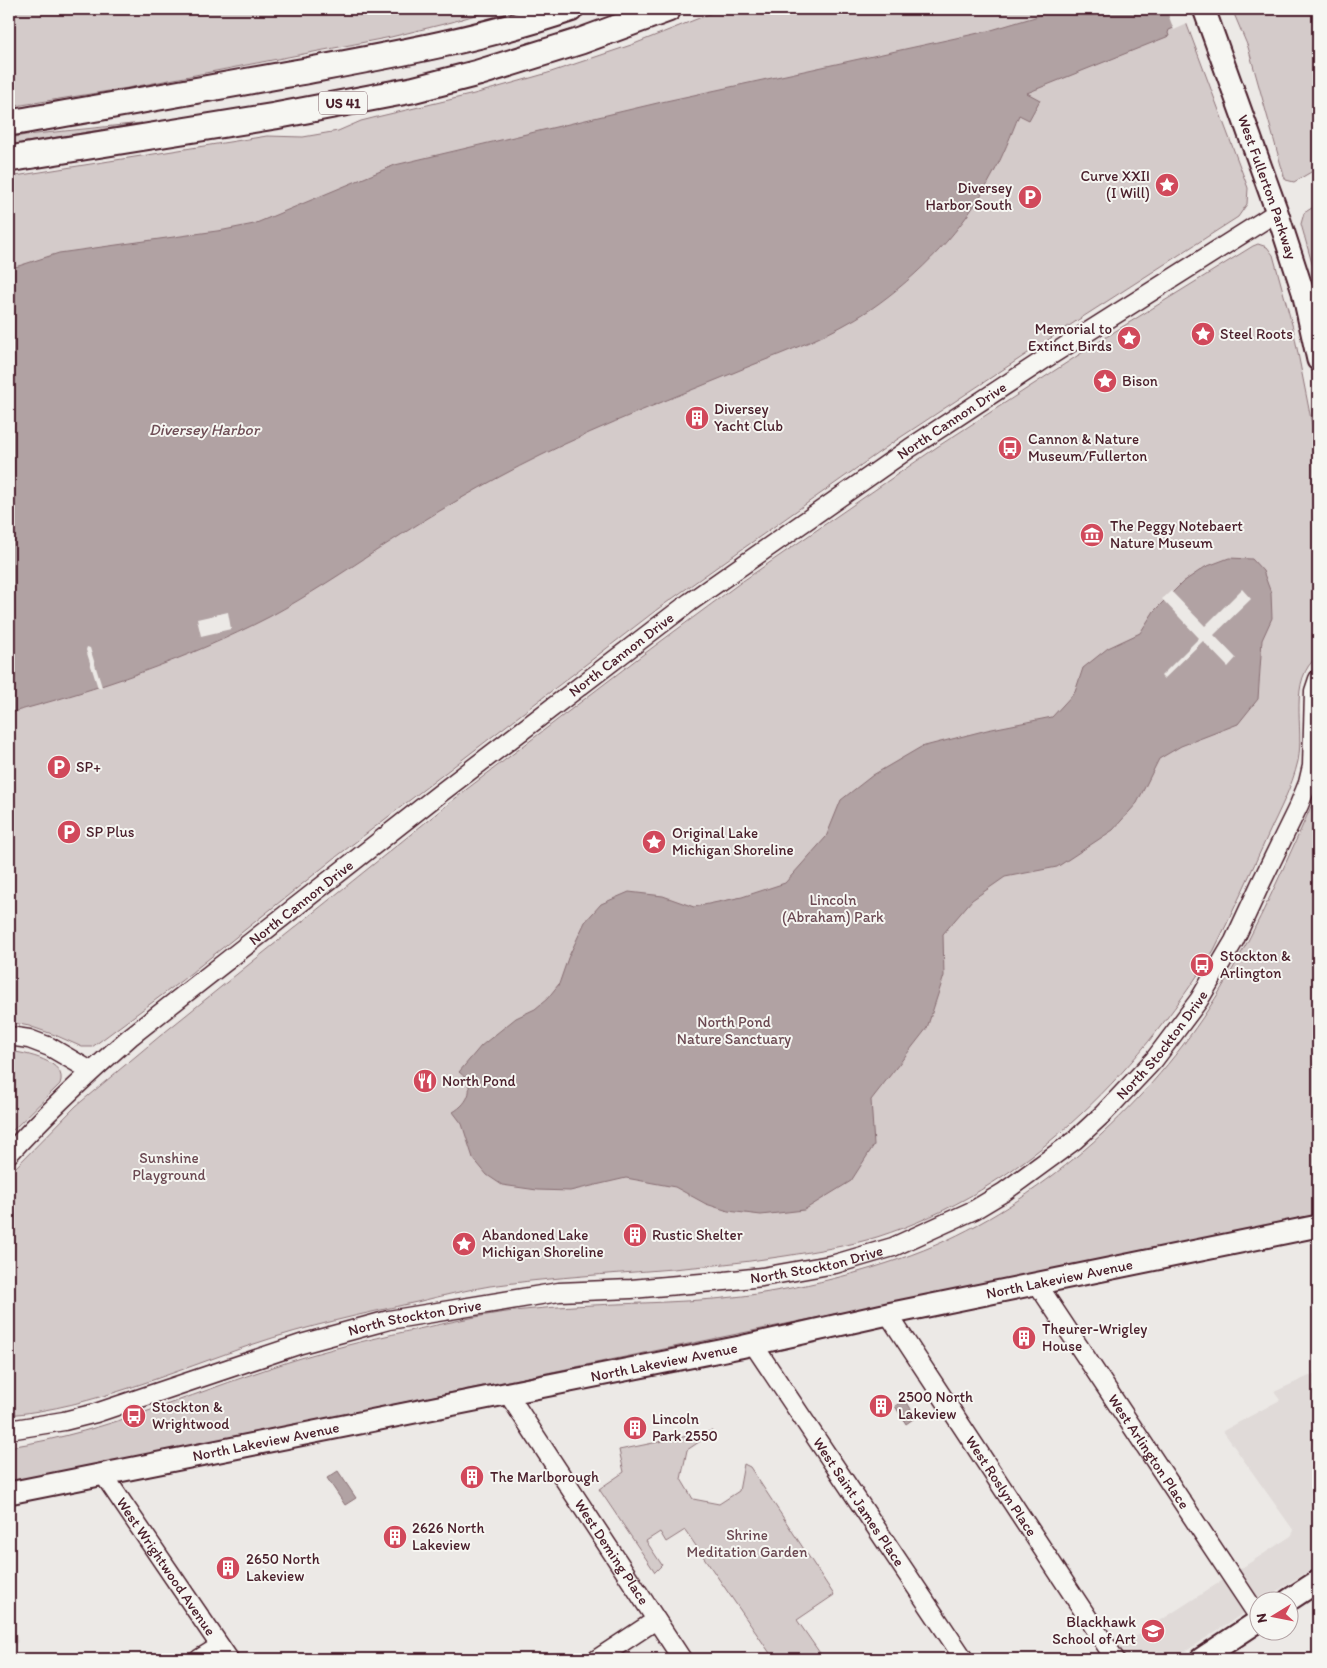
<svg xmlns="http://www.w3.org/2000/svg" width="1327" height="1668" font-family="Itim,sans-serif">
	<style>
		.built { fill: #e0dad8 }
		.green { fill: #d4cbca; stroke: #8f757a }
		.water { fill: #b1a2a3; stroke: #886e73 }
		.pier { fill: #ece9e6 }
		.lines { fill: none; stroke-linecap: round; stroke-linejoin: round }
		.minor-casing { stroke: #4a1f2b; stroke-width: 21 }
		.major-casing { stroke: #4a1f2b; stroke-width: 25 }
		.highway-casing { stroke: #4a1f2b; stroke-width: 29 }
		.minor { stroke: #f6f6f2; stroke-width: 18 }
		.major { stroke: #f6f6f2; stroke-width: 21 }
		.highway { stroke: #f6f6f2; stroke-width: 25 }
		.labels { text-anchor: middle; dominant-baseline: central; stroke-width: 4; stroke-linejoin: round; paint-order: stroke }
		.shield { fill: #f6f6f2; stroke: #7e6067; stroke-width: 1 }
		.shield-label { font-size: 14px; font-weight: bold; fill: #4a1f2b }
		.poi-label { font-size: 15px; fill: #4a1f2b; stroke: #f6f6f2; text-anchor: start }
		.street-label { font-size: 15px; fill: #4a1f2b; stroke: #f6f6f2 }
		.park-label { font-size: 15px; fill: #6c4a53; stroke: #f6f6f2 }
		.water-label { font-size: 16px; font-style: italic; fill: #6e4d55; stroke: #f6f6f2 }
	</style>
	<rect width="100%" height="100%" fill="#ece9e6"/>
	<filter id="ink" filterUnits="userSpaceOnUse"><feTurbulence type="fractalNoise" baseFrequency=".02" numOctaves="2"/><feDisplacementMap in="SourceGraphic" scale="10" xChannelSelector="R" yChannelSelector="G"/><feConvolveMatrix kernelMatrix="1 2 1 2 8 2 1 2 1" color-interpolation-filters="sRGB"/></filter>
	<g filter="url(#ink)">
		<path class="built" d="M 1318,1372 L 1318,1565 L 1263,1600 L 1260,1600 L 1259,1603 L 1174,1659 L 1101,1659 L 1291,1536 L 1294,1531 L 1223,1431 L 1280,1400 L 1274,1392 Z
			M 9,1597 L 18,1642 L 9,1648 Z"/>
		<path class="green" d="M 9,9 L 495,9 L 452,22 L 391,37 L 128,88 L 9,107 Z
			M 722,9 L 1181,9 L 1248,188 L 1247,204 L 1238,217 L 1078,320 L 895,441 L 659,608 L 336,857 L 181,981 L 99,1042 L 92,1047 L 82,1047 L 55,1035 L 29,1026 L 9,1022 L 9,177 L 267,136 L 303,137 L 338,131 L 361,121 L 381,116 L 474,94 L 548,73 L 634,44 Z
			M 1232,9 L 1318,9 L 1318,168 L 1294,182 L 1286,180 L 1284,176 L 1248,47 Z
			M 142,123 L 9,145 L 9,138 L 26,135 Z
			M 1318,204 L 1318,285 L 1301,224 L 1304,213 Z
			M 1258,244 L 1267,247 L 1273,255 L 1293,328 L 1318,455 L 1318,656 C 1287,680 1305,728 1298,761 C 1292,787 1279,811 1268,835 C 1250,874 1233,912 1214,950 C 1134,1077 1024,1190 877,1237 C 848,1246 816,1251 785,1256 C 687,1272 588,1272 490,1286 C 466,1290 441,1296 417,1302 C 362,1314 307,1326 254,1344 C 174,1371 94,1407 9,1415 L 9,1174 L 76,1106 L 160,1036 L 467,789 L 637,659 L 740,583 L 937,447 L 1114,332 L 1253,246 Z
			M 1318,791 L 1318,1215 L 210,1442 L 9,1482 L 9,1447 C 110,1432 204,1388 301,1358 C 341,1346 383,1336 423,1328 C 456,1321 490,1313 524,1310 C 596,1302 671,1305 743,1296 C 809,1287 886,1268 947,1240 C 1057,1189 1159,1092 1221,989 C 1259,926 1288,858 1318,791 Z
			M 9,1051 C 24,1053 69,1061 60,1084 L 9,1134 Z
			M 712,1431 L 710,1440 L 702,1440 L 687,1450 L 681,1479 L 693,1499 L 719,1504 L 739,1491 L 744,1464 L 750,1467 L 834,1595 L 797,1620 L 824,1659 L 774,1659 L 685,1530 L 666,1542 L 660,1532 L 646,1541 L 662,1565 L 655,1572 L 599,1489 L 624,1472 L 619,1450 Z"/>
		<path class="water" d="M 1053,9 L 1219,9 L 1169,30 L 1168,33 L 1169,36 L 1027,93 L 1040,100 L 1029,120 L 1019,115 C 1011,135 1003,156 992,176 C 964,229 920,275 871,309 C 832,335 788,351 745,368 C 676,397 606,423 540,456 C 485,483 433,514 382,547 C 345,571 308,596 269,617 C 186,660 99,689 9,713 L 9,269 L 59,253 L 224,230 L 254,224 L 395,165 L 666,101 L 988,31 L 1035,17 Z
			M 1229,558 L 1252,559 L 1263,571 L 1271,593 L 1272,618 L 1262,640 L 1258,699 L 1238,724 L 1181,746 L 1159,759 L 1137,803 L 1113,830 L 1057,867 L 1005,877 L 972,900 L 943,934 L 944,976 L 927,1028 L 871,1100 L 874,1145 L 851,1181 L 804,1210 L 761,1215 L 728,1211 L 706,1204 L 675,1187 L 626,1178 L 570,1191 L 537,1190 L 502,1185 L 487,1175 L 473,1158 L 462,1124 L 453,1112 C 469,1103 477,1085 459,1072 L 481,1046 L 516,1018 L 535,1009 L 547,999 L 559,984 L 568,958 L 585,922 L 601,904 L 629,892 L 663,896 L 694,907 L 742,897 L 785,883 L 826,837 L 841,800 L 873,775 L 921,747 L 987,730 L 1052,717 L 1075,692 L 1083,668 L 1108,648 L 1140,633 L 1154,611 L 1183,582 L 1205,567 Z
			M 903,1401 L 906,1401 L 916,1417 L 906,1424 L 895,1406 Z
			M 338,1471 L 356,1498 L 345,1505 L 327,1478 Z"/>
		<path class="pier" d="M 1166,9 L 1221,9 L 1174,30 Z
			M 1242,589 L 1251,599 L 1214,635 L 1236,658 L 1228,667 L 1203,641 L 1164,679 L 1161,676 L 1199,638 L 1162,599 L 1171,591 L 1205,626 Z
			M 228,612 L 231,629 L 201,636 L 197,619 Z
			M 87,647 L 90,648 L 102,687 L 98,688 L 86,650 Z"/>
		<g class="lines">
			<g class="minor-casing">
				<g id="minor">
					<path d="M 9,1036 L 29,1039 L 50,1047 L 91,1071"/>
					<path id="s1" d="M 9,1154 C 47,1112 88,1074 130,1037 L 438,795 L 690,602 L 910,448 L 1045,359 L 1277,212"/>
					<path id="s2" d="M 1038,1285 L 1260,1619"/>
					<path id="s3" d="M 888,1314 L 1115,1659"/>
					<path id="s4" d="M 753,1344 L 964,1659"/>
					<path id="s5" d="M 508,1394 L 682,1659"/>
					<path id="s6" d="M 9,1430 L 64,1421 L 96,1413 L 301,1344 L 389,1320 L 559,1292 L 631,1289 L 725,1281 L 762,1277 L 835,1264 L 893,1247 L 974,1210 L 1004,1192 L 1075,1140 L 1103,1114 L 1154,1060 L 1199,1000 L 1234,941 L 1260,885 L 1299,805 L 1308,783 L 1312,766 L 1314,691 L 1318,679"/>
					<path id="s7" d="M 103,1474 L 229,1659"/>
					<path d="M 199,1659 L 220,1646"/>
					<path d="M 597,1659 L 656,1620"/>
				</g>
			</g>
			<g class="major-casing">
				<g id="major">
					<path id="s8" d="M 1204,9 L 1277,212 L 1303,292 L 1318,360"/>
					<path id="s9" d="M 9,1493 L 740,1347 L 888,1314 L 1318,1226"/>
					<path d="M 1289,1600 L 1318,1581"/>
					<path d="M 1201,1659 L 1260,1620"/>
				</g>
			</g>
			<g class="highway-casing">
				<path id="highway" d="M 9,123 C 106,107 203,89 300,72 C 391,55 482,39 570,9
					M 9,159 L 275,116 L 412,90 L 478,73 L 581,41 L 668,9"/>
			</g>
			<use href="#minor" class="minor"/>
			<use href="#major" class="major"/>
			<use href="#highway" class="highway"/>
		</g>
	</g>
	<defs>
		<g id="sight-disc" transform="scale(1.25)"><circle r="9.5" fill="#d1495b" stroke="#f6f6f2"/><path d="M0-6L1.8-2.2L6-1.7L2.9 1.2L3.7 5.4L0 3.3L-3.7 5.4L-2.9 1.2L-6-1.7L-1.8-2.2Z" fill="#fff"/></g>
		<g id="parking-disc" transform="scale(1.25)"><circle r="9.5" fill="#d1495b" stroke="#f6f6f2"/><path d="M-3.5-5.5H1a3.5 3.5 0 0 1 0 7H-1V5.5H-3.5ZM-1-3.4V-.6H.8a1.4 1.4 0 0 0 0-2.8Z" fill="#fff"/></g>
		<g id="building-disc" transform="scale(1.25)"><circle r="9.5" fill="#d1495b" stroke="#f6f6f2"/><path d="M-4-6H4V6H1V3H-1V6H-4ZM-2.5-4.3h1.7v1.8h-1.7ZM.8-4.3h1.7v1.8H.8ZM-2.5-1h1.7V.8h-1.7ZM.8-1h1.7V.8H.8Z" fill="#fff"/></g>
		<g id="bus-disc" transform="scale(1.25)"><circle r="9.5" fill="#d1495b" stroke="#f6f6f2"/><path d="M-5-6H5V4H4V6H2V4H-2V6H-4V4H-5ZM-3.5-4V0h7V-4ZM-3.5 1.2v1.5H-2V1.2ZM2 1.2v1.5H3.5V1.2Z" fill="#fff"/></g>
		<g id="museum-disc" transform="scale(1.25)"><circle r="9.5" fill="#d1495b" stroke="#f6f6f2"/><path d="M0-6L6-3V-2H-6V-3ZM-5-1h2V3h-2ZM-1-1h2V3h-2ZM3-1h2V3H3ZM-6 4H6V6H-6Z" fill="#fff"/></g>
		<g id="restaurant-disc" transform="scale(1.25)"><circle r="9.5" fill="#d1495b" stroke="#f6f6f2"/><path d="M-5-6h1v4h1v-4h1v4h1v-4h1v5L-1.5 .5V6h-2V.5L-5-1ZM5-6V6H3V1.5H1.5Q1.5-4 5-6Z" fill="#fff"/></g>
		<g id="school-disc" transform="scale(1.25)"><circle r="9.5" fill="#d1495b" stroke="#f6f6f2"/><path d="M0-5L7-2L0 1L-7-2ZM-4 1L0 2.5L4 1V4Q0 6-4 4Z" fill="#fff"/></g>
	</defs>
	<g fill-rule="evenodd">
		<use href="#sight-disc" x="1167" y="185"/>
		<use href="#parking-disc" x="1030" y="197"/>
		<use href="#sight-disc" x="1203" y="334"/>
		<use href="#sight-disc" x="1129" y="338"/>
		<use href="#sight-disc" x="1105" y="381"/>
		<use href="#building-disc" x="697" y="418"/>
		<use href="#bus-disc" x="1010" y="448"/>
		<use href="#museum-disc" x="1092" y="535"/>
		<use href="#parking-disc" x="59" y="767"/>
		<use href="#parking-disc" x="69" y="832"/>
		<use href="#sight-disc" x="654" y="842"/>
		<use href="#bus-disc" x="1202" y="965"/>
		<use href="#restaurant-disc" x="425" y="1081"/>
		<use href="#building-disc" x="635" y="1235"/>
		<use href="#sight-disc" x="464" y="1244"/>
		<use href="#building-disc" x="1024" y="1338"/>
		<use href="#building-disc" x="881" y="1406"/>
		<use href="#bus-disc" x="134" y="1416"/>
		<use href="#building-disc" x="635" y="1428"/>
		<use href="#building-disc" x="472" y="1477"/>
		<use href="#building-disc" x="395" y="1537"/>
		<use href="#building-disc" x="228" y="1568"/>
		<use href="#school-disc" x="1153" y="1631"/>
	</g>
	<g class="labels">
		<rect class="shield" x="319" y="91.5" width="48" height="23" rx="4"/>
		<g class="shield-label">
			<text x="343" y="103">US 41</text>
		</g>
		<g class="poi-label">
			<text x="1150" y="176" text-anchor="end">Curve XXII<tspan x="1150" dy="17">(I Will)</tspan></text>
			<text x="1012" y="188" text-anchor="end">Diversey<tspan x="1012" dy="17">Harbor South</tspan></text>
			<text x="1112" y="329" text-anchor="end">Memorial to<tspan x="1112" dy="17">Extinct Birds</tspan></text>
			<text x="1220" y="334">Steel Roots</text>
			<text x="1122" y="381">Bison</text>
			<text x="714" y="409">Diversey<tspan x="714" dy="17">Yacht Club</tspan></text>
			<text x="1028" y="439">Cannon &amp; Nature<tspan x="1028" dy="17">Museum/Fullerton</tspan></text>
			<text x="1110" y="526">The Peggy Notebaert<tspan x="1110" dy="17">Nature Museum</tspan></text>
			<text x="76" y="767">SP+</text>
			<text x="86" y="832">SP Plus</text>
			<text x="672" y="833">Original Lake<tspan x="672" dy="17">Michigan Shoreline</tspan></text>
			<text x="1220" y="956">Stockton &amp;<tspan x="1220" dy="17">Arlington</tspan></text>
			<text x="442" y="1081">North Pond</text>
			<text x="482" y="1235">Abandoned Lake<tspan x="482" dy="17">Michigan Shoreline</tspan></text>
			<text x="652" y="1235">Rustic Shelter</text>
			<text x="1042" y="1329">Theurer-Wrigley<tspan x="1042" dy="17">House</tspan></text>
			<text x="898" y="1397">2500 North<tspan x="898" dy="17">Lakeview</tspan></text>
			<text x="152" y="1407">Stockton &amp;<tspan x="152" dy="17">Wrightwood</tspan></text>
			<text x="652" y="1419">Lincoln<tspan x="652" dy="17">Park 2550</tspan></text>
			<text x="490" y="1477">The Marlborough</text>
			<text x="412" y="1528">2626 North<tspan x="412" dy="17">Lakeview</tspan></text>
			<text x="246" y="1559">2650 North<tspan x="246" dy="17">Lakeview</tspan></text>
			<text x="1136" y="1622" text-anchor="end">Blackhawk<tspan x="1136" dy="17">School of Art</tspan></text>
		</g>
		<g class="street-label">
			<text stroke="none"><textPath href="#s8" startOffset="189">West Fullerton Parkway</textPath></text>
			<text stroke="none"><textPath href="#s1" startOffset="1196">North Cannon Drive</textPath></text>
			<text stroke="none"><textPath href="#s1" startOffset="791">North Cannon Drive</textPath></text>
			<text stroke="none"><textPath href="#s1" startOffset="386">North Cannon Drive</textPath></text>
			<text stroke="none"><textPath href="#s6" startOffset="1248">North Stockton Drive</textPath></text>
			<text stroke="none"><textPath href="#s6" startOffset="828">North Stockton Drive</textPath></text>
			<text stroke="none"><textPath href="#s9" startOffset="1072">North Lakeview Avenue</textPath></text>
			<text stroke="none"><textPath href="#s6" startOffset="422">North Stockton Drive</textPath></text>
			<text stroke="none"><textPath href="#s9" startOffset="668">North Lakeview Avenue</textPath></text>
			<text stroke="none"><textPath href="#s9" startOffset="262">North Lakeview Avenue</textPath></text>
			<text stroke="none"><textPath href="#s2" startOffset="200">West Arlington Place</textPath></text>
			<text stroke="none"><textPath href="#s3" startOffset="206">West Roslyn Place</textPath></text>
			<text stroke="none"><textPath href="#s4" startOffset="190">West Saint James Place</textPath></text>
			<text stroke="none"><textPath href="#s5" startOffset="189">West Deming Place</textPath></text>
			<text stroke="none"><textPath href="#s7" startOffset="112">West Wrightwood Avenue</textPath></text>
		</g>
		<g class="park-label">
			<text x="833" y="900">Lincoln<tspan x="833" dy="17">(Abraham) Park</tspan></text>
			<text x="734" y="1022">North Pond<tspan x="734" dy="17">Nature Sanctuary</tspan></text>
			<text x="169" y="1158">Sunshine<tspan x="169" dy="17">Playground</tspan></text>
			<text x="747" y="1535">Shrine<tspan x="747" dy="17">Meditation Garden</tspan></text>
		</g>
		<g class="water-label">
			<text x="204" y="429">Diversey Harbor</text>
		</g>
	</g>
	<rect width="1327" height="1668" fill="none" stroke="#f6f6f2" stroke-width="30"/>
	<rect x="15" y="15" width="1297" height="1638" fill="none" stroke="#4a1f2b" stroke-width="2" filter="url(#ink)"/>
	<g transform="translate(1274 1616) rotate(260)"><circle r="24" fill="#f6f6f2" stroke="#b1a0a2"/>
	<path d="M0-4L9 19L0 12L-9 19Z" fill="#d1495b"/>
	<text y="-8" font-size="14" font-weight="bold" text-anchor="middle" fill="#4a1f2b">N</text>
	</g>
</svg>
